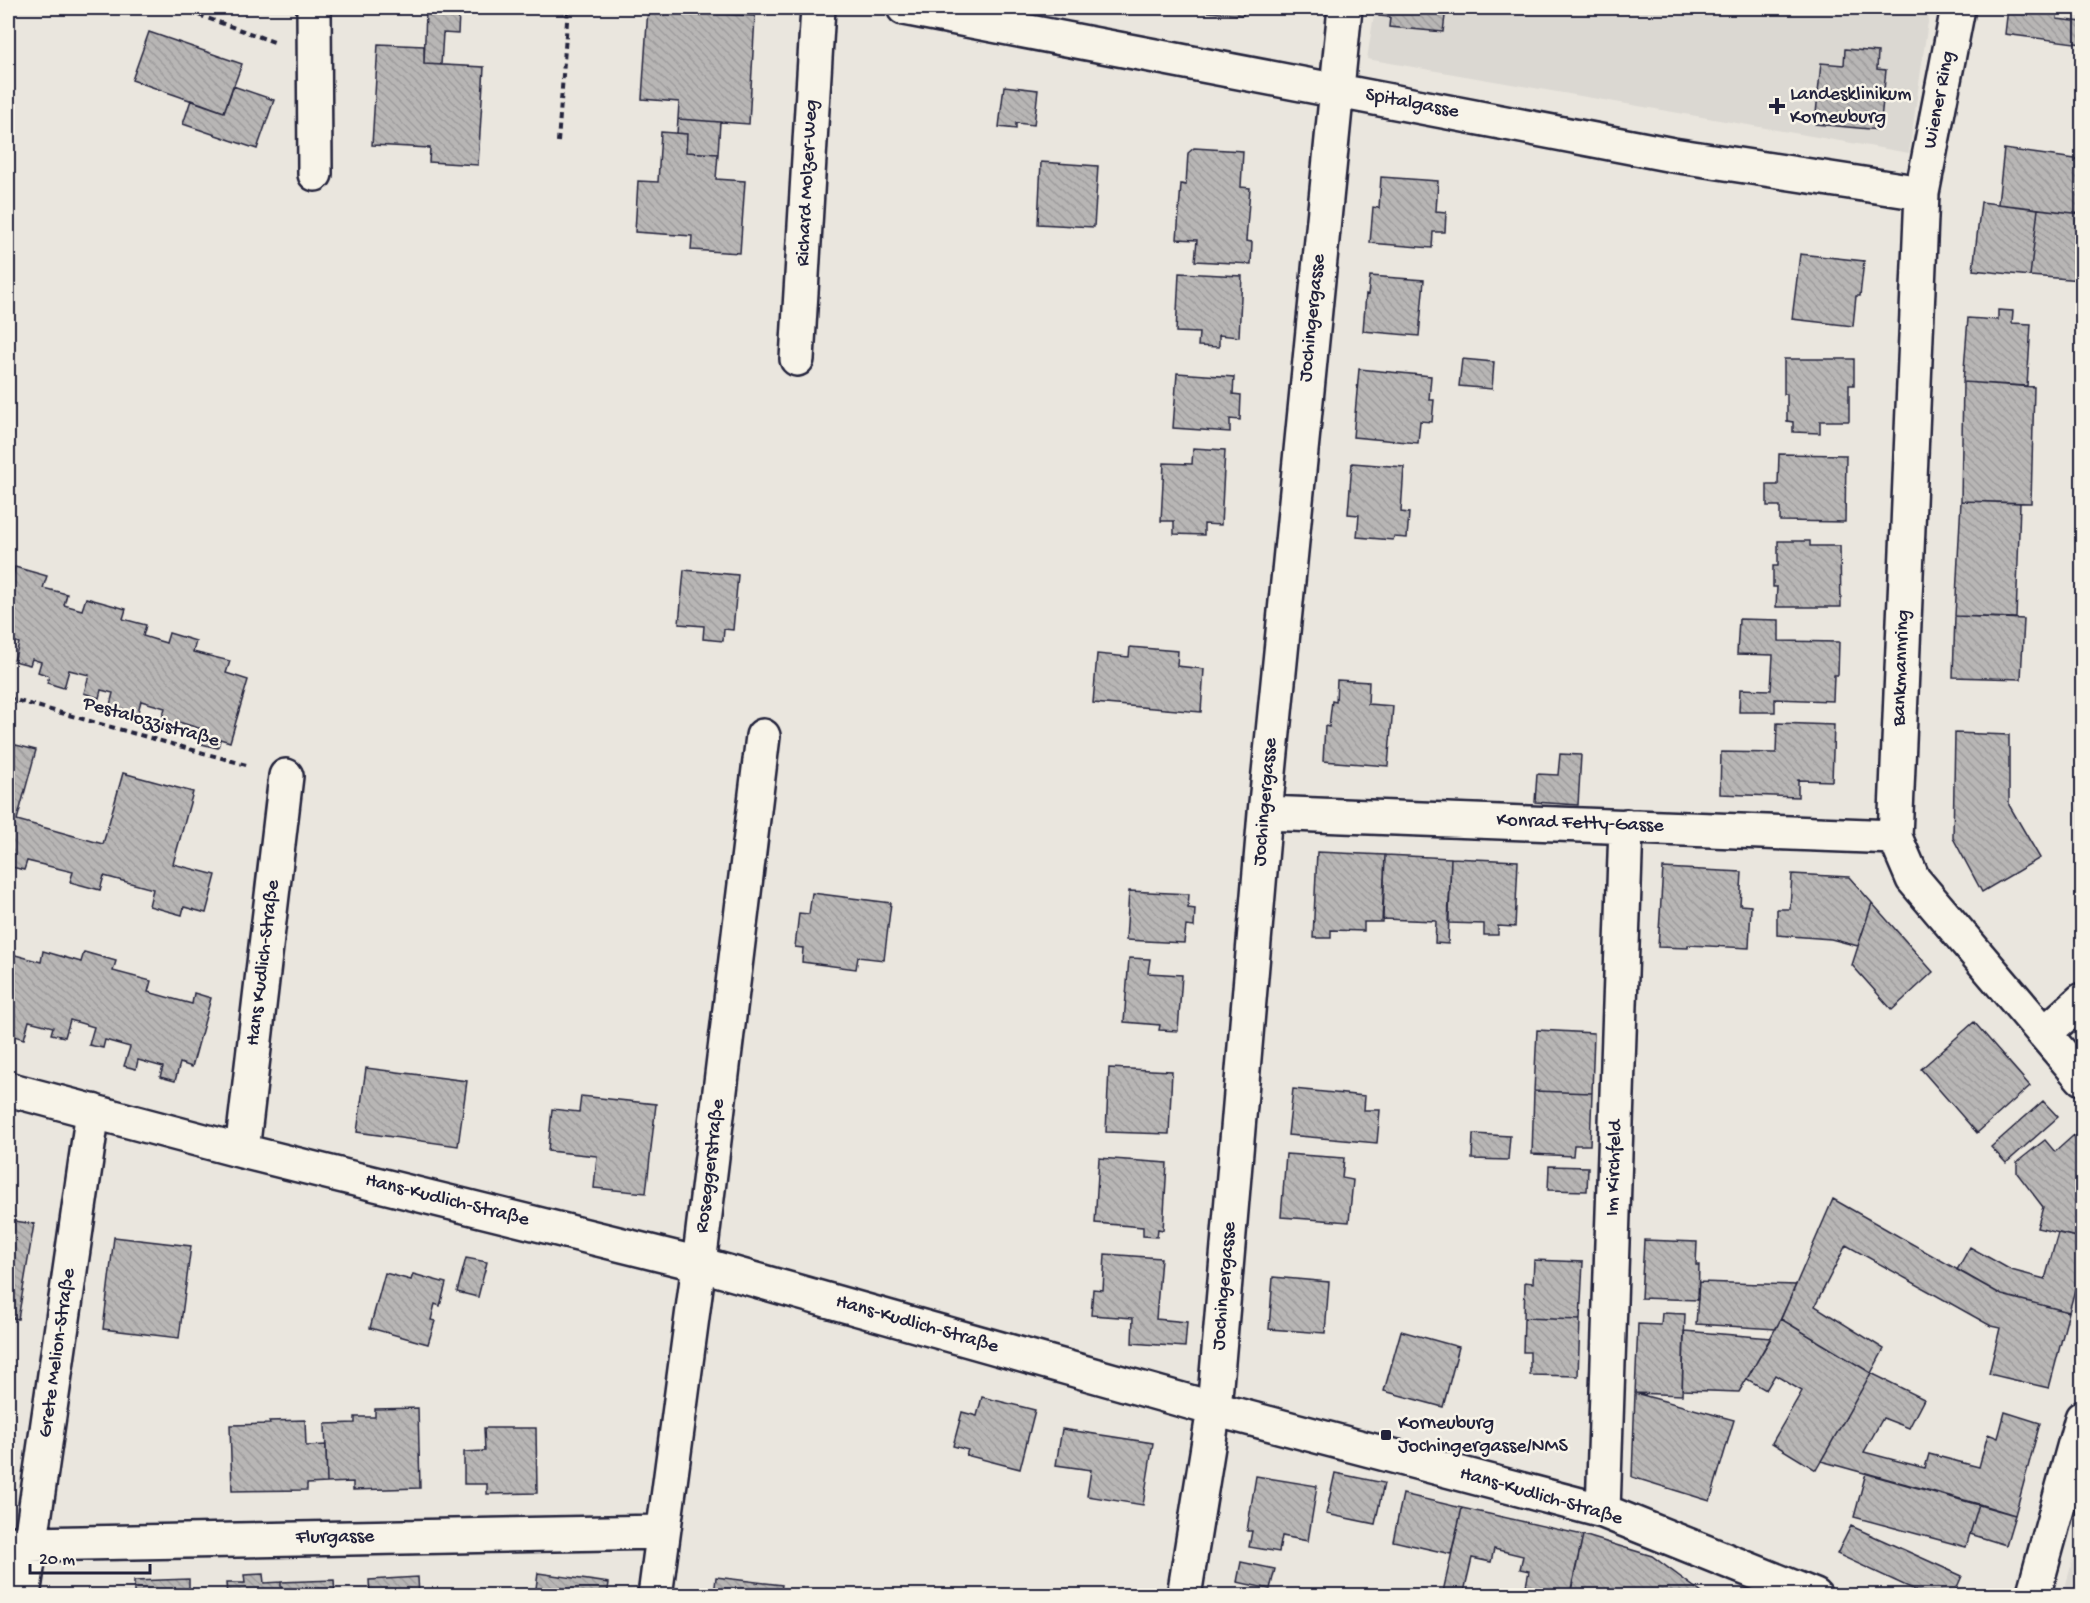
<svg xmlns="http://www.w3.org/2000/svg" width="2090" height="1603" font-family="'Gochi Hand',sans-serif">
	<style>
		.built { fill: #dbd8d2 }
		.building { fill: url(#building-back-hatch); stroke: #22223b; stroke-width: 1.5 }
		.lines { fill: none; stroke-linecap: round; stroke-linejoin: round }
		.street-casing { stroke: #22223b; stroke-width: 38 }
		.path { stroke: #22223b; stroke-width: 4; stroke-dasharray: 6 4.5; stroke-linecap: butt }
		.street { stroke: #f7f3e8; stroke-width: 33 }
		.poi-dot { fill: #22223b; stroke: #f7f3e8; stroke-width: 2 }
		.labels { text-anchor: middle; dominant-baseline: central; stroke-width: 5; stroke-linejoin: round; paint-order: stroke }
		.poi-label { font-size: 20px; fill: #22223b; stroke: #f7f3e8; text-anchor: start }
		.street-label { font-size: 20px; fill: #22223b; stroke: #f7f3e8 }
	</style>
	<defs>
		<pattern id="building-back-hatch" width="6" height="6" patternUnits="userSpaceOnUse" patternTransform="scale(1.5)"><rect width="6" height="6" fill="#b8b6b5"/><path d="M-1 5l2 2M0 0l6 6M5-1l2 2" fill="none" stroke="#9e9c9d"/></pattern>
	</defs>
	<rect width="100%" height="100%" fill="#eae6de"/>
	<filter id="ink" filterUnits="userSpaceOnUse"><feTurbulence type="fractalNoise" baseFrequency=".0167" numOctaves="2"/><feDisplacementMap in="SourceGraphic" scale="12" xChannelSelector="R" yChannelSelector="G"/><feConvolveMatrix kernelMatrix="1 2 1 2 8 2 1 2 1" color-interpolation-filters="sRGB"/></filter>
	<g filter="url(#ink)">
		<path class="built" d="M 1375,8 L 1930,8 L 1909,153 L 1367,59 Z
			M 2082,1526 L 2082,1595 L 2063,1595 Z"/>
		<path class="building" d="M 407,8 L 444,8 L 444,13 L 406,10 Z
			M 648,8 L 690,8 L 690,12 L 755,16 L 749,124 L 678,119 L 679,102 L 642,99 Z
			M 1088,8 L 1116,8 L 1115,13 L 1088,9 Z
			M 1184,8 L 1244,8 L 1243,15 L 1184,10 Z
			M 1379,8 L 1446,8 L 1443,32 L 1389,27 L 1390,17 L 1379,16 Z
			M 2008,8 L 2058,8 L 2057,19 L 2082,22 L 2082,44 L 2005,34 Z
			M 426,11 L 459,13 L 458,34 L 443,33 L 441,65 L 424,64 Z
			M 149,32 L 242,64 L 224,112 L 132,80 Z
			M 378,44 L 424,46 L 424,64 L 484,67 L 478,165 L 429,162 L 430,148 L 372,145 Z
			M 1845,49 L 1878,52 L 1877,69 L 1886,70 L 1880,130 L 1815,124 L 1821,63 L 1844,65 Z
			M 233,86 L 274,100 L 257,149 L 183,124 L 191,100 L 224,112 Z
			M 1004,86 L 1038,90 L 1034,125 L 1016,123 L 1016,129 L 999,127 Z
			M 678,119 L 720,122 L 718,154 L 686,152 L 687,134 L 677,133 Z
			M 661,132 L 687,134 L 686,152 L 718,154 L 716,179 L 745,181 L 740,253 L 691,250 L 692,236 L 635,232 L 638,181 L 658,182 Z
			M 1194,148 L 1243,151 L 1241,187 L 1250,188 L 1246,241 L 1252,242 L 1251,264 L 1195,261 L 1197,240 L 1177,239 L 1181,184 L 1186,185 L 1188,153 Z
			M 2004,149 L 2082,160 L 2082,214 L 1998,204 Z
			M 1041,162 L 1098,166 L 1094,227 L 1038,224 Z
			M 1381,177 L 1438,181 L 1436,211 L 1446,212 L 1445,232 L 1433,232 L 1432,248 L 1370,243 L 1373,207 L 1379,208 Z
			M 1981,202 L 2038,209 L 2030,276 L 1973,270 Z
			M 2038,209 L 2082,214 L 2082,280 L 2030,276 Z
			M 1800,254 L 1864,261 L 1860,296 L 1856,296 L 1853,326 L 1792,319 Z
			M 1179,273 L 1242,276 L 1239,337 L 1219,335 L 1219,347 L 1198,346 L 1199,333 L 1176,332 Z
			M 1370,276 L 1424,280 L 1419,336 L 1363,331 L 1366,294 L 1368,295 Z
			M 1998,310 L 2013,311 L 2012,323 L 2031,324 L 2027,386 L 1963,382 L 1968,318 L 1998,320 Z
			M 1462,359 L 1494,362 L 1492,389 L 1459,386 Z
			M 1784,359 L 1854,359 L 1854,385 L 1849,385 L 1849,421 L 1820,421 L 1820,433 L 1793,432 L 1793,422 L 1787,421 L 1787,394 L 1784,394 Z
			M 1359,369 L 1431,376 L 1429,400 L 1434,400 L 1432,422 L 1420,421 L 1418,443 L 1353,437 Z
			M 1177,373 L 1234,377 L 1233,394 L 1241,395 L 1240,420 L 1230,419 L 1230,432 L 1173,428 Z
			M 1963,382 L 2034,387 L 2031,503 L 1961,501 Z
			M 1193,448 L 1225,450 L 1221,525 L 1204,524 L 1204,535 L 1174,534 L 1174,521 L 1161,521 L 1164,463 L 1192,464 Z
			M 1779,454 L 1846,455 L 1845,522 L 1780,521 L 1780,506 L 1767,506 L 1767,485 L 1778,485 Z
			M 1352,463 L 1404,467 L 1401,512 L 1409,513 L 1407,538 L 1394,537 L 1393,540 L 1357,537 L 1359,515 L 1348,514 Z
			M 1961,501 L 2020,503 L 2016,618 L 1955,616 Z
			M 1778,541 L 1810,541 L 1810,546 L 1840,546 L 1841,607 L 1776,607 L 1777,587 L 1773,587 L 1773,566 L 1778,566 Z
			M 15,567 L 47,576 L 43,588 L 67,594 L 64,605 L 82,610 L 86,598 L 126,609 L 123,619 L 146,625 L 143,636 L 166,643 L 169,633 L 196,641 L 193,652 L 230,661 L 226,673 L 248,680 L 230,742 L 220,739 L 218,748 L 197,743 L 202,729 L 175,721 L 173,728 L 160,725 L 165,708 L 141,701 L 136,719 L 121,715 L 123,709 L 110,705 L 113,693 L 101,690 L 99,698 L 84,693 L 89,675 L 69,670 L 64,688 L 47,683 L 49,676 L 38,672 L 41,662 L 32,659 L 30,665 L 14,661 L 19,643 L 8,639 L 8,578 L 12,579 Z
			M 684,570 L 738,575 L 733,630 L 724,629 L 723,641 L 703,639 L 704,626 L 679,624 Z
			M 1955,616 L 2024,619 L 2021,679 L 1953,677 Z
			M 1739,619 L 1779,620 L 1779,641 L 1839,642 L 1838,675 L 1834,675 L 1833,701 L 1775,699 L 1775,712 L 1739,712 L 1740,689 L 1771,690 L 1773,655 L 1737,654 Z
			M 1130,647 L 1178,651 L 1177,666 L 1204,669 L 1201,712 L 1093,703 L 1097,654 L 1129,657 Z
			M 1337,680 L 1369,682 L 1368,704 L 1393,706 L 1388,766 L 1323,761 L 1325,726 L 1329,727 L 1332,701 L 1336,702 Z
			M 1777,723 L 1834,725 L 1832,781 L 1798,780 L 1798,797 L 1720,794 L 1721,752 L 1776,753 Z
			M 1955,733 L 2009,735 L 2009,805 L 2040,858 L 1982,892 L 1953,838 Z
			M 8,743 L 36,750 L 17,820 L 103,844 L 123,773 L 193,792 L 173,864 L 216,875 L 206,913 L 184,907 L 182,915 L 149,906 L 153,889 L 104,876 L 100,890 L 70,882 L 73,872 L 27,861 L 24,870 L 8,866 Z
			M 1560,754 L 1581,755 L 1578,805 L 1535,802 L 1537,774 L 1558,775 Z
			M 1317,852 L 1385,855 L 1382,922 L 1364,922 L 1364,931 L 1331,930 L 1331,938 L 1313,938 Z
			M 1385,855 L 1451,858 L 1448,944 L 1435,943 L 1436,921 L 1383,919 Z
			M 1451,858 L 1518,861 L 1515,927 L 1498,926 L 1498,935 L 1484,935 L 1484,924 L 1448,923 Z
			M 1663,868 L 1742,872 L 1740,905 L 1751,906 L 1749,948 L 1688,945 L 1688,948 L 1658,947 Z
			M 1792,874 L 1849,877 L 1872,903 L 1858,946 L 1831,939 L 1777,935 L 1777,909 L 1790,909 Z
			M 1129,891 L 1189,894 L 1188,908 L 1195,909 L 1194,927 L 1186,926 L 1184,943 L 1126,940 Z
			M 812,893 L 891,903 L 884,960 L 858,957 L 856,969 L 802,962 L 803,948 L 795,947 L 799,913 L 809,914 Z
			M 1872,903 L 1933,972 L 1892,1010 L 1852,965 Z
			M 43,951 L 81,962 L 84,952 L 116,961 L 113,971 L 151,981 L 148,992 L 192,1004 L 194,993 L 211,998 L 192,1067 L 180,1063 L 175,1081 L 160,1077 L 163,1067 L 138,1060 L 136,1069 L 124,1066 L 130,1047 L 105,1040 L 103,1048 L 89,1045 L 94,1027 L 70,1020 L 65,1037 L 51,1034 L 53,1027 L 29,1021 L 24,1039 L 8,1034 L 10,1027 L 8,1026 L 8,953 L 41,962 Z
			M 1129,958 L 1150,959 L 1148,973 L 1182,975 L 1178,1031 L 1159,1030 L 1160,1025 L 1124,1022 Z
			M 1974,1022 L 2030,1086 L 1977,1133 L 1921,1069 Z
			M 1537,1030 L 1594,1033 L 1592,1093 L 1534,1091 Z
			M 366,1068 L 467,1081 L 458,1146 L 357,1132 Z
			M 1109,1068 L 1172,1071 L 1169,1134 L 1106,1132 Z
			M 1293,1089 L 1365,1096 L 1364,1110 L 1380,1110 L 1377,1143 L 1288,1135 Z
			M 1534,1091 L 1592,1093 L 1590,1145 L 1574,1145 L 1573,1156 L 1532,1154 Z
			M 581,1096 L 656,1104 L 646,1193 L 594,1188 L 597,1156 L 548,1151 L 552,1109 L 579,1112 Z
			M 2043,1101 L 2058,1117 L 2006,1163 L 1991,1147 Z
			M 1473,1134 L 1510,1136 L 1508,1160 L 1472,1159 Z
			M 2074,1135 L 2082,1145 L 2082,1238 L 2037,1228 L 2043,1207 L 2017,1173 L 2017,1162 L 2045,1140 L 2055,1152 Z
			M 1286,1154 L 1344,1158 L 1342,1178 L 1353,1180 L 1349,1222 L 1281,1217 Z
			M 1099,1158 L 1167,1163 L 1163,1230 L 1158,1229 L 1157,1237 L 1143,1236 L 1143,1227 L 1095,1223 Z
			M 1549,1166 L 1588,1167 L 1587,1191 L 1548,1190 Z
			M 1833,1199 L 2002,1295 L 2069,1312 L 2049,1388 L 1989,1374 L 2000,1328 L 1991,1326 L 1846,1245 L 1815,1306 L 1884,1349 L 1871,1373 L 1781,1319 Z
			M 8,1220 L 34,1224 L 18,1319 L 8,1317 Z
			M 2058,1233 L 2082,1238 L 2082,1263 L 2069,1312 L 2002,1295 L 1957,1270 L 1970,1247 L 2011,1270 L 2045,1279 Z
			M 114,1237 L 191,1246 L 179,1338 L 103,1329 Z
			M 1644,1240 L 1697,1242 L 1696,1265 L 1699,1265 L 1698,1300 L 1641,1298 Z
			M 1105,1254 L 1161,1258 L 1156,1319 L 1187,1322 L 1185,1347 L 1132,1343 L 1133,1318 L 1091,1315 L 1093,1289 L 1103,1290 Z
			M 466,1258 L 487,1262 L 478,1297 L 457,1292 Z
			M 1534,1260 L 1583,1262 L 1580,1320 L 1524,1318 L 1525,1282 L 1533,1283 Z
			M 385,1273 L 411,1280 L 413,1274 L 446,1283 L 440,1306 L 435,1304 L 431,1320 L 435,1321 L 428,1344 L 370,1328 Z
			M 1273,1277 L 1329,1282 L 1325,1333 L 1269,1329 Z
			M 1699,1282 L 1796,1285 L 1776,1329 L 1696,1324 Z
			M 1662,1313 L 1685,1314 L 1682,1395 L 1635,1393 L 1638,1324 L 1661,1325 Z
			M 1524,1318 L 1580,1320 L 1578,1376 L 1530,1375 L 1530,1352 L 1523,1352 Z
			M 1781,1319 L 1871,1373 L 1816,1470 L 1772,1443 L 1802,1391 L 1775,1375 L 1766,1390 L 1747,1379 Z
			M 1401,1331 L 1459,1347 L 1443,1407 L 1384,1391 Z
			M 1684,1331 L 1771,1338 L 1739,1392 L 1682,1390 Z
			M 1871,1373 L 1924,1399 L 1909,1428 L 1883,1418 L 1864,1452 L 1925,1468 L 1929,1454 L 1979,1467 L 1988,1434 L 1998,1438 L 2005,1412 L 2040,1423 L 2015,1515 L 1821,1461 Z
			M 1635,1393 L 1734,1420 L 1710,1501 L 1632,1477 Z
			M 982,1397 L 1035,1410 L 1020,1469 L 966,1455 L 968,1450 L 953,1446 L 962,1412 L 977,1416 Z
			M 418,1408 L 420,1488 L 353,1490 L 353,1482 L 327,1483 L 325,1424 L 355,1423 L 355,1417 L 375,1417 L 375,1409 Z
			M 305,1420 L 306,1446 L 326,1445 L 327,1483 L 307,1484 L 307,1490 L 232,1491 L 230,1425 L 270,1424 L 269,1421 Z
			M 484,1428 L 536,1428 L 537,1493 L 487,1494 L 487,1484 L 464,1484 L 464,1452 L 485,1451 Z
			M 1062,1429 L 1153,1443 L 1143,1505 L 1087,1496 L 1091,1470 L 1056,1465 Z
			M 1335,1473 L 1384,1483 L 1375,1524 L 1326,1514 Z
			M 1866,1473 L 1979,1504 L 1966,1547 L 1854,1517 Z
			M 1256,1476 L 1317,1486 L 1308,1541 L 1282,1536 L 1279,1552 L 1249,1547 L 1252,1531 L 1247,1531 Z
			M 1403,1494 L 1462,1508 L 1451,1554 L 1393,1541 Z
			M 1979,1504 L 2015,1515 L 2006,1545 L 1970,1534 Z
			M 1462,1508 L 1583,1535 L 1570,1596 L 1535,1596 L 1537,1588 L 1526,1586 L 1529,1571 L 1520,1569 L 1523,1556 L 1494,1549 L 1491,1562 L 1472,1558 L 1463,1596 L 1442,1596 Z
			M 1851,1526 L 1962,1576 L 1953,1596 L 1928,1596 L 1837,1554 Z
			M 1583,1535 L 1652,1556 L 1706,1596 L 1580,1596 L 1570,1593 Z
			M 1241,1562 L 1275,1569 L 1270,1589 L 1237,1582 Z
			M 538,1573 L 609,1583 L 607,1596 L 535,1596 Z
			M 263,1574 L 264,1583 L 281,1582 L 281,1596 L 227,1596 L 226,1583 L 245,1583 L 244,1575 Z
			M 418,1577 L 419,1596 L 370,1596 L 369,1580 Z
			M 716,1577 L 782,1585 L 780,1596 L 714,1596 Z
			M 189,1579 L 189,1596 L 134,1596 L 134,1581 Z
			M 334,1580 L 335,1596 L 281,1596 L 281,1582 Z"/>
		<g class="lines">
			<g class="street-casing">
				<path id="street" d="M 314,8 L 315,174
					M 904,8 L 1673,155 L 1922,193
					M 1958,8 L 1922,193 L 1895,837 L 1913,879 L 2082,1078
					M 797,359 L 818,8
					M 1265,813 L 1895,837
					M 2045,1033 L 2082,1000
					M 8,1089 L 242,1151 L 699,1264 L 1214,1409 L 1603,1511 L 1815,1596
					M 242,1151 L 286,776
					M 1603,1511 L 1626,826
					M 8,1543 L 30,1544 L 662,1532
					M 23,1596 L 93,1111
					M 655,1596 L 699,1264 L 763,736
					M 1184,1596 L 1214,1409 L 1265,813 L 1345,8
					M 2033,1596 L 2082,1418"/>
			</g>
			<path class="path" d="M 179,8 L 277,43
				M 558,142 L 568,8
				M 8,698 L 250,766"/>
			<use href="#street" class="street"/>
		</g>
	</g>
	<g class="poi-dot">
		<path d="M1774 97h6v6h6v6h-6v6h-6v-6h-6v-6h6z"/>
		<rect x="1380" y="1429" width="12" height="12" rx="3"/>
	</g>
	<g class="labels">
		<g class="poi-label">
			<text x="1790" y="95">Landesklinikum<tspan x="1790" dy="23">Korneuburg</tspan></text>
			<text x="1398" y="1424">Korneuburg<tspan x="1398" dy="23">Jochingergasse/NMS</tspan></text>
		</g>
		<g class="street-label">
			<text transform="translate(1940 100) rotate(-79)">Wiener Ring</text>
			<text transform="translate(1412 104) rotate(11)">Spitalgasse</text>
			<text transform="translate(808 183) rotate(-87)">Richard Molzer-Weg</text>
			<text transform="translate(1313 318) rotate(-84)">Jochingergasse</text>
			<text transform="translate(1902 668) rotate(-88)">Bankmannring</text>
			<text transform="translate(151 723) rotate(16)">Pestalozzistraße</text>
			<text transform="translate(1266 802) rotate(-85)">Jochingergasse</text>
			<text transform="translate(1580 824) rotate(2)">Konrad Fetty-Gasse</text>
			<text transform="translate(264 963) rotate(-83)">Hans Kudlich-Straße</text>
			<text transform="translate(711 1166) rotate(-83)">Roseggerstraße</text>
			<text transform="translate(1615 1168) rotate(-88)">Im Kirchfeld</text>
			<text transform="translate(447 1201) rotate(14)">Hans-Kudlich-Straße</text>
			<text transform="translate(1225 1286) rotate(-85)">Jochingergasse</text>
			<text transform="translate(917 1325) rotate(16)">Hans-Kudlich-Straße</text>
			<text transform="translate(58 1353) rotate(-82)">Grete Melion-Straße</text>
			<text transform="translate(1541 1497) rotate(16)">Hans-Kudlich-Straße</text>
			<text transform="translate(335 1538) rotate(-1)">Flurgasse</text>
		</g>
	</g>
	<rect width="2090" height="1603" fill="none" stroke="#f7f3e8" stroke-width="30"/>
	<rect x="15" y="15" width="2060" height="1573" fill="none" stroke="#22223b" stroke-width="2" filter="url(#ink)"/>
	<path d="M30 1564v9h120v-9" fill="none" stroke="#22223b" stroke-width="3"/>
	<text x="39" y="1564" font-size="18" fill="#22223b" stroke="#f7f3e8" stroke-width="4.5" paint-order="stroke">20 m</text>
</svg>
